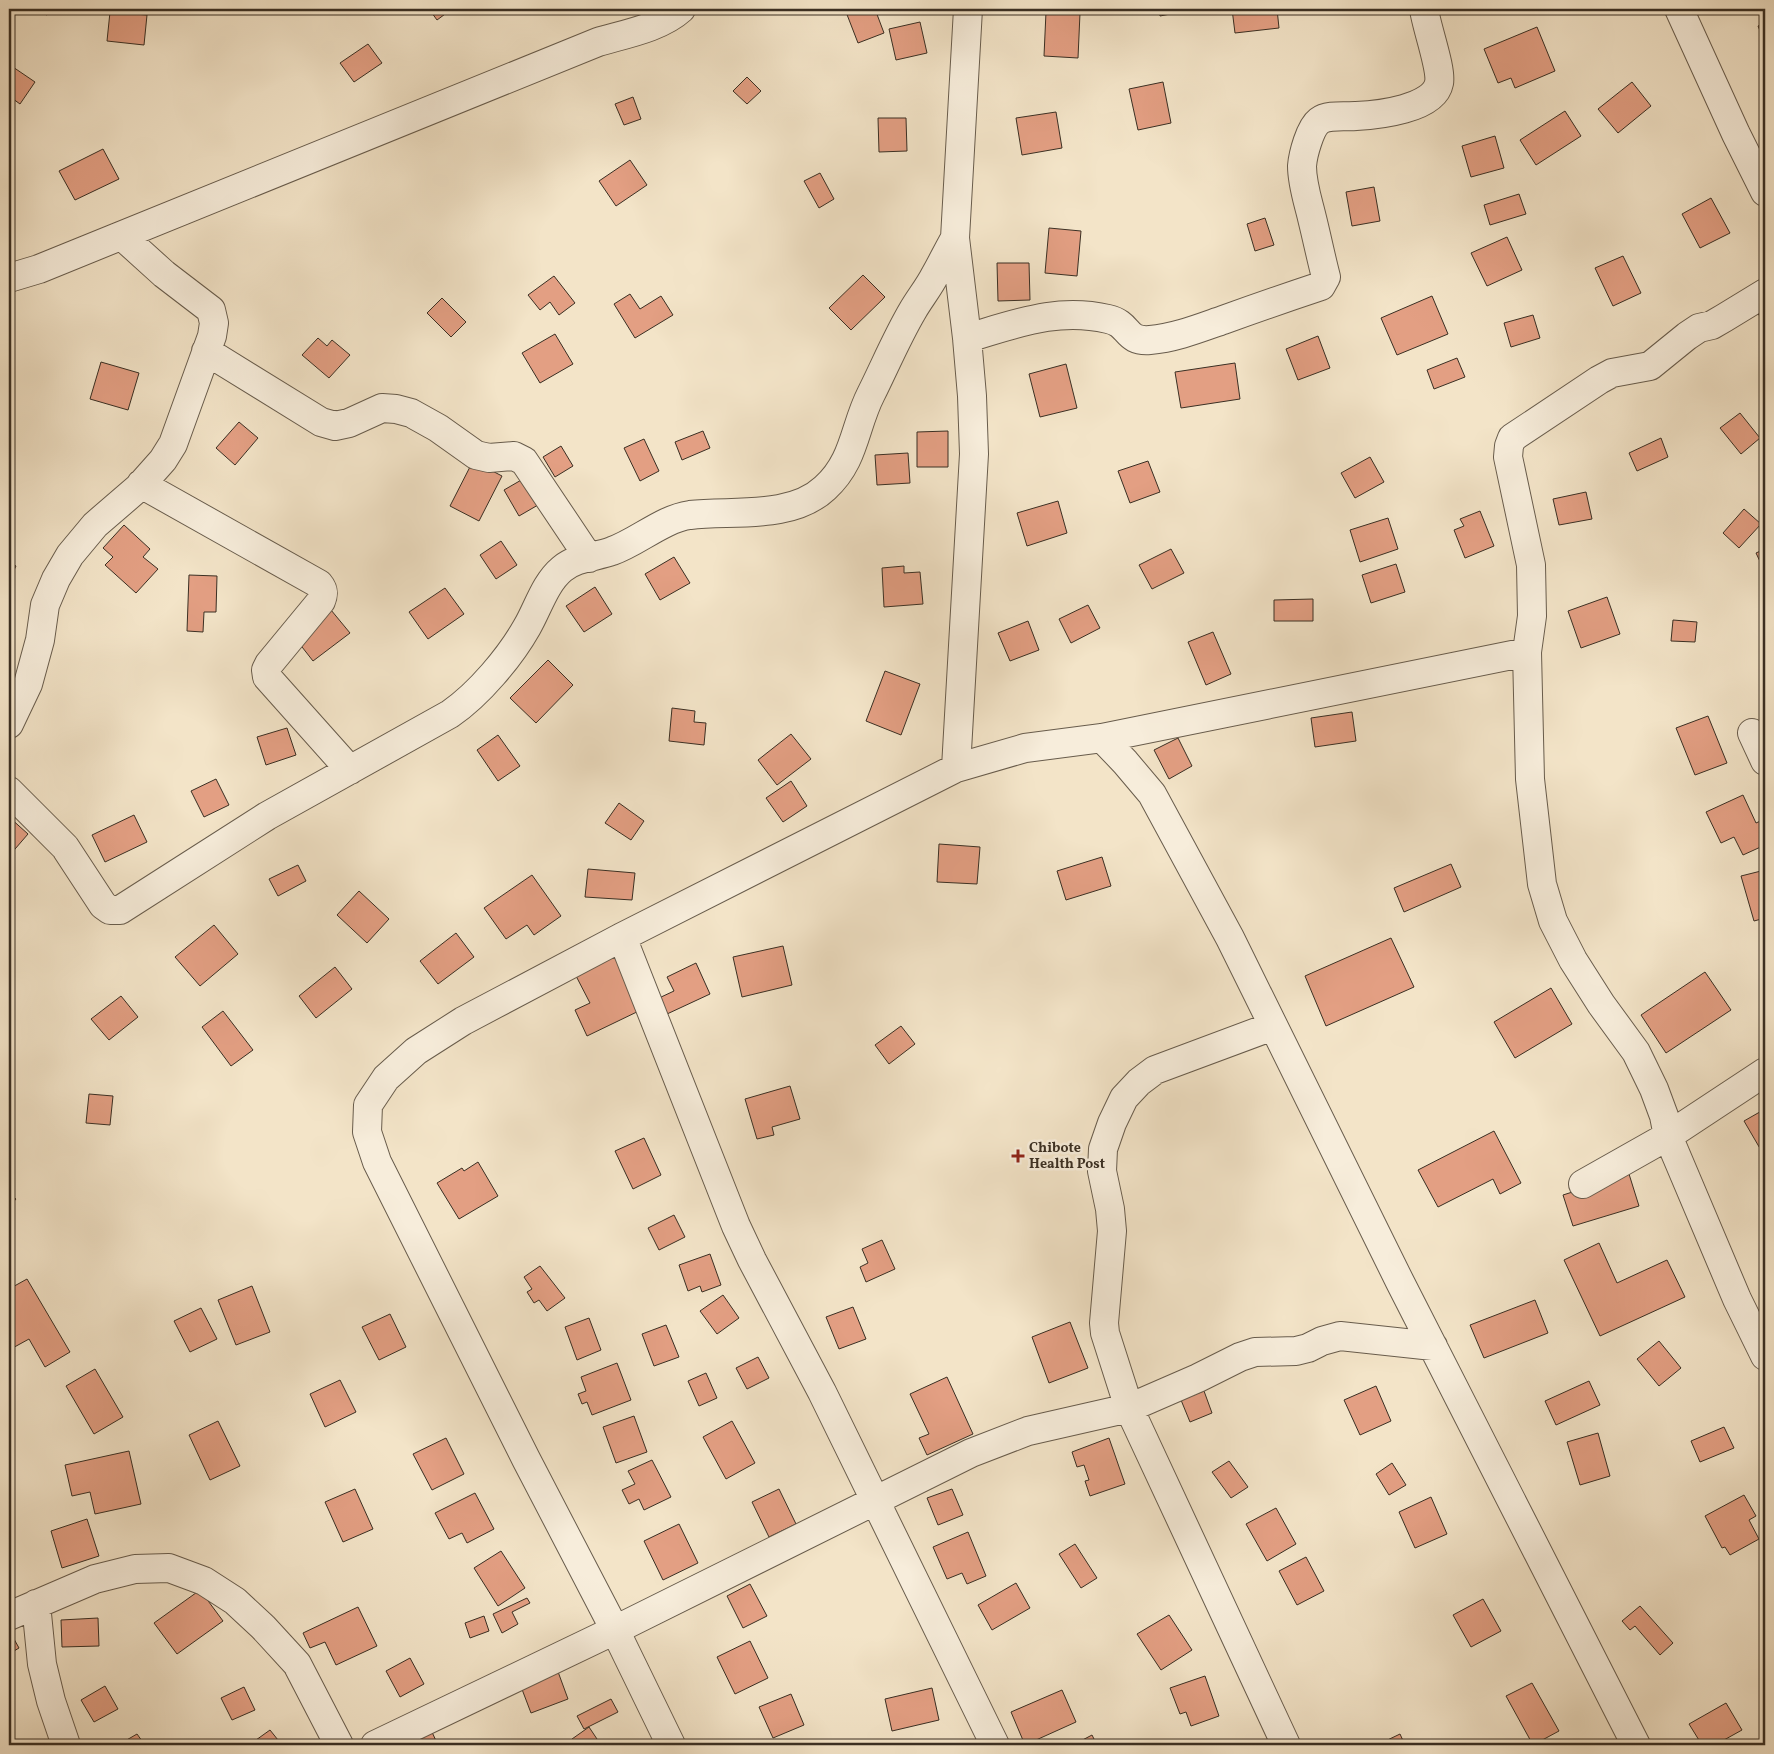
<svg xmlns="http://www.w3.org/2000/svg" width="1774" height="1754" font-family="Vollkorn,serif">
	<style>
		.building { fill: #e39f83; stroke: #3a2f23 }
		.lines { fill: none; stroke-linecap: round; stroke-linejoin: round }
		.minor-casing { stroke: #685c4c; stroke-width: 30 }
		.minor { stroke: #f7eddb; stroke-width: 28 }
		.poi-dot { fill: #8f2418; stroke: #f7eddb; stroke-width: 2 }
		.labels { text-anchor: middle; dominant-baseline: central; stroke-width: 5; stroke-linejoin: round; paint-order: stroke }
		.poi-label { font-size: 14px; font-weight: bold; fill: #3a2f23; stroke: #f7eddb; text-anchor: start }
	</style>
	<rect width="100%" height="100%" fill="#f3e4c8"/>
	<filter id="stains"><feTurbulence type="fractalNoise" baseFrequency=".004" numOctaves="4"/><feColorMatrix values="0 0 0 0 .2 0 0 0 0 .09 0 0 0 0 .02 0 0 0 .5 -.17"/></filter>
	<radialGradient id="worn" r=".72"><stop offset=".6" stop-color="#630" stop-opacity="0"/><stop offset="1" stop-color="#630" stop-opacity=".3"/></radialGradient>
	<path class="building" d="M 35,9 L 50,9 L 47,15 Z
		M 429,9 L 452,9 L 437,20 Z
		M 853,9 L 875,9 L 884,33 L 858,43 L 846,12 Z
		M 1159,9 L 1186,9 L 1186,11 L 1160,16 Z
		M 1232,9 L 1277,9 L 1279,28 L 1235,33 Z
		M 110,12 L 147,15 L 144,45 L 107,41 Z
		M 1046,12 L 1080,13 L 1078,58 L 1044,56 Z
		M 920,22 L 927,53 L 896,60 L 889,29 Z
		M 1765,23 L 1765,43 L 1758,26 Z
		M 1537,27 L 1555,71 L 1515,88 L 1511,78 L 1498,83 L 1484,49 Z
		M 368,44 L 382,63 L 354,82 L 340,63 Z
		M 10,65 L 35,82 L 20,104 L 9,96 L 9,67 Z
		M 747,77 L 761,91 L 747,104 L 733,91 Z
		M 1163,82 L 1171,123 L 1138,130 L 1129,89 Z
		M 1632,82 L 1651,106 L 1618,133 L 1598,109 Z
		M 633,97 L 641,119 L 624,125 L 615,104 Z
		M 1565,111 L 1581,136 L 1536,165 L 1520,140 Z
		M 1056,112 L 1062,148 L 1022,155 L 1016,118 Z
		M 878,118 L 906,118 L 907,151 L 879,152 Z
		M 1495,136 L 1504,168 L 1471,177 L 1462,146 Z
		M 103,149 L 119,179 L 75,200 L 59,171 Z
		M 630,160 L 647,185 L 616,206 L 599,181 Z
		M 820,173 L 834,199 L 819,208 L 804,181 Z
		M 1374,187 L 1380,221 L 1352,226 L 1346,192 Z
		M 1519,194 L 1526,214 L 1490,225 L 1484,205 Z
		M 1711,198 L 1730,233 L 1700,248 L 1682,214 Z
		M 1265,218 L 1274,245 L 1255,251 L 1247,224 Z
		M 1049,228 L 1081,231 L 1077,276 L 1045,273 Z
		M 1507,237 L 1522,270 L 1487,286 L 1471,253 Z
		M 1623,256 L 1641,293 L 1613,306 L 1595,268 Z
		M 997,263 L 1029,263 L 1030,300 L 998,301 Z
		M 863,275 L 885,297 L 851,330 L 829,308 Z
		M 554,276 L 575,303 L 559,315 L 550,302 L 540,310 L 528,295 Z
		M 630,294 L 640,309 L 661,296 L 673,315 L 635,338 L 614,304 Z
		M 1432,296 L 1448,334 L 1397,355 L 1381,318 Z
		M 442,298 L 466,322 L 451,337 L 427,313 Z
		M 1765,306 L 1765,324 L 1757,312 Z
		M 1533,315 L 1540,338 L 1511,347 L 1504,323 Z
		M 555,334 L 573,364 L 540,383 L 522,353 Z
		M 1318,336 L 1330,368 L 1298,380 L 1286,349 Z
		M 318,338 L 327,346 L 332,340 L 350,355 L 329,378 L 302,355 Z
		M 1457,358 L 1465,377 L 1434,389 L 1427,370 Z
		M 101,362 L 139,373 L 128,410 L 90,399 Z
		M 1235,363 L 1240,399 L 1181,408 L 1175,372 Z
		M 1066,364 L 1077,408 L 1040,417 L 1029,374 Z
		M 1740,413 L 1760,438 L 1741,454 L 1720,428 Z
		M 239,422 L 258,438 L 235,465 L 216,448 Z
		M 703,431 L 710,448 L 682,460 L 675,442 Z
		M 948,431 L 948,467 L 917,467 L 917,432 Z
		M 1661,438 L 1668,457 L 1637,471 L 1629,453 Z
		M 644,439 L 659,471 L 640,481 L 624,448 Z
		M 561,446 L 573,466 L 555,477 L 543,457 Z
		M 908,453 L 910,483 L 877,485 L 875,455 Z
		M 1370,457 L 1384,482 L 1355,498 L 1341,473 Z
		M 473,461 L 502,476 L 479,521 L 450,506 Z
		M 1148,461 L 1160,492 L 1130,503 L 1118,471 Z
		M 523,479 L 538,505 L 519,516 L 504,490 Z
		M 1586,492 L 1592,519 L 1559,525 L 1553,499 Z
		M 1058,501 L 1067,533 L 1027,546 L 1017,513 Z
		M 1744,509 L 1761,524 L 1739,548 L 1723,533 Z
		M 1480,511 L 1494,546 L 1465,558 L 1454,530 L 1464,526 L 1460,519 Z
		M 1388,518 L 1398,549 L 1360,562 L 1350,530 Z
		M 124,525 L 150,549 L 143,557 L 158,569 L 136,593 L 105,565 L 113,557 L 103,548 Z
		M 501,541 L 517,565 L 496,579 L 480,555 Z
		M 1171,549 L 1184,573 L 1152,589 L 1139,565 Z
		M 1765,549 L 1765,572 L 1756,553 Z
		M 674,557 L 690,583 L 660,600 L 645,574 Z
		M 9,562 L 16,566 L 9,580 Z
		M 1396,564 L 1405,592 L 1371,603 L 1362,575 Z
		M 904,566 L 904,573 L 920,572 L 923,604 L 884,607 L 882,568 Z
		M 189,575 L 217,576 L 216,612 L 204,612 L 203,632 L 187,631 Z
		M 595,587 L 612,614 L 584,632 L 566,606 Z
		M 445,588 L 464,614 L 428,639 L 409,612 Z
		M 1607,597 L 1620,634 L 1581,648 L 1568,611 Z
		M 1313,599 L 1313,621 L 1274,621 L 1274,600 Z
		M 1088,605 L 1100,628 L 1071,643 L 1059,619 Z
		M 331,610 L 350,633 L 313,661 L 295,638 Z
		M 1673,620 L 1697,622 L 1695,642 L 1671,641 Z
		M 1028,621 L 1039,650 L 1010,661 L 998,633 Z
		M 1213,632 L 1231,674 L 1206,685 L 1188,642 Z
		M 548,660 L 573,685 L 536,723 L 510,698 Z
		M 885,671 L 920,684 L 901,735 L 866,721 Z
		M 672,708 L 695,711 L 694,722 L 706,723 L 704,745 L 669,741 Z
		M 1352,712 L 1356,741 L 1315,747 L 1311,718 Z
		M 1708,716 L 1727,763 L 1695,775 L 1676,728 Z
		M 287,728 L 296,755 L 266,765 L 257,737 Z
		M 791,734 L 811,759 L 777,785 L 758,760 Z
		M 498,735 L 520,766 L 498,781 L 477,750 Z
		M 1178,738 L 1192,766 L 1169,779 L 1154,750 Z
		M 216,779 L 229,805 L 204,817 L 191,791 Z
		M 791,781 L 807,806 L 783,822 L 766,798 Z
		M 1743,795 L 1756,823 L 1765,819 L 1765,845 L 1743,855 L 1734,837 L 1721,843 L 1706,812 Z
		M 619,803 L 644,821 L 631,840 L 605,823 Z
		M 134,815 L 147,842 L 105,862 L 92,835 Z
		M 9,817 L 28,834 L 9,856 Z
		M 939,844 L 980,847 L 977,884 L 937,882 Z
		M 1102,857 L 1111,886 L 1066,900 L 1057,871 Z
		M 1451,864 L 1461,887 L 1404,912 L 1394,888 Z
		M 298,865 L 306,881 L 278,896 L 269,879 Z
		M 588,869 L 635,873 L 632,900 L 585,897 Z
		M 1765,870 L 1765,918 L 1754,921 L 1741,876 Z
		M 532,875 L 561,916 L 534,935 L 527,925 L 506,939 L 484,908 Z
		M 359,891 L 389,919 L 367,943 L 337,915 Z
		M 214,925 L 238,954 L 200,986 L 175,957 Z
		M 456,933 L 474,957 L 438,984 L 420,961 Z
		M 1391,938 L 1414,987 L 1326,1026 L 1305,976 Z
		M 783,946 L 792,985 L 742,997 L 733,957 Z
		M 616,954 L 643,1009 L 587,1036 L 575,1010 L 590,1003 L 575,974 Z
		M 696,963 L 710,994 L 667,1014 L 659,998 L 674,991 L 667,977 Z
		M 335,967 L 352,989 L 316,1018 L 299,996 Z
		M 1705,972 L 1731,1010 L 1666,1053 L 1641,1015 Z
		M 1551,988 L 1572,1024 L 1515,1058 L 1494,1022 Z
		M 121,996 L 138,1017 L 109,1040 L 91,1019 Z
		M 223,1011 L 253,1050 L 231,1066 L 202,1027 Z
		M 901,1026 L 915,1044 L 889,1064 L 875,1045 Z
		M 790,1086 L 800,1119 L 772,1127 L 774,1135 L 757,1139 L 745,1099 Z
		M 89,1094 L 113,1096 L 110,1125 L 86,1123 Z
		M 1765,1109 L 1765,1157 L 1744,1121 Z
		M 1494,1131 L 1521,1183 L 1500,1194 L 1493,1179 L 1438,1207 L 1418,1170 Z
		M 644,1138 L 661,1175 L 633,1189 L 615,1151 Z
		M 478,1162 L 498,1196 L 459,1219 L 437,1183 L 462,1168 L 464,1171 Z
		M 1629,1174 L 1639,1206 L 1573,1226 L 1563,1195 Z
		M 9,1193 L 16,1199 L 9,1207 Z
		M 674,1215 L 685,1237 L 659,1250 L 648,1228 Z
		M 882,1240 L 895,1269 L 866,1282 L 860,1267 L 868,1263 L 862,1249 Z
		M 1599,1243 L 1617,1283 L 1667,1260 L 1685,1297 L 1600,1336 L 1564,1260 Z
		M 710,1254 L 721,1285 L 702,1292 L 700,1286 L 688,1291 L 679,1265 Z
		M 540,1266 L 565,1298 L 547,1311 L 539,1300 L 534,1303 L 527,1292 L 532,1289 L 524,1277 Z
		M 27,1279 L 70,1352 L 45,1367 L 29,1339 L 9,1350 L 9,1289 Z
		M 252,1286 L 270,1332 L 236,1345 L 218,1300 Z
		M 723,1295 L 739,1318 L 717,1334 L 700,1311 Z
		M 1535,1300 L 1548,1333 L 1484,1358 L 1470,1325 Z
		M 853,1307 L 866,1339 L 839,1349 L 826,1317 Z
		M 201,1308 L 217,1339 L 190,1352 L 174,1321 Z
		M 390,1314 L 406,1347 L 379,1360 L 362,1327 Z
		M 589,1318 L 601,1350 L 577,1360 L 565,1327 Z
		M 1070,1322 L 1088,1368 L 1049,1383 L 1032,1337 Z
		M 666,1325 L 679,1357 L 654,1366 L 642,1334 Z
		M 1659,1341 L 1681,1368 L 1659,1386 L 1637,1359 Z
		M 758,1357 L 769,1378 L 747,1389 L 736,1368 Z
		M 617,1363 L 631,1400 L 592,1415 L 587,1402 L 582,1404 L 578,1394 L 586,1391 L 581,1377 Z
		M 95,1369 L 123,1417 L 94,1434 L 66,1386 Z
		M 706,1373 L 717,1398 L 699,1406 L 688,1381 Z
		M 947,1377 L 973,1434 L 927,1455 L 919,1438 L 929,1434 L 910,1394 Z
		M 340,1380 L 356,1412 L 325,1427 L 310,1394 Z
		M 1589,1381 L 1600,1405 L 1556,1425 L 1545,1401 Z
		M 1376,1386 L 1391,1421 L 1360,1435 L 1344,1400 Z
		M 1204,1391 L 1212,1413 L 1190,1422 L 1181,1400 Z
		M 634,1416 L 647,1452 L 616,1463 L 603,1427 Z
		M 218,1421 L 240,1466 L 210,1480 L 189,1435 Z
		M 732,1421 L 755,1463 L 726,1479 L 703,1437 Z
		M 1724,1427 L 1734,1448 L 1700,1462 L 1691,1441 Z
		M 1598,1433 L 1610,1476 L 1580,1485 L 1567,1442 Z
		M 446,1438 L 464,1474 L 432,1490 L 413,1454 Z
		M 1109,1438 L 1125,1484 L 1090,1496 L 1085,1481 L 1089,1480 L 1084,1465 L 1077,1467 L 1072,1452 Z
		M 129,1451 L 141,1504 L 95,1514 L 90,1492 L 72,1496 L 65,1465 Z
		M 652,1460 L 671,1497 L 644,1510 L 639,1499 L 629,1504 L 622,1490 L 635,1484 L 628,1471 Z
		M 1229,1461 L 1248,1487 L 1231,1498 L 1212,1472 Z
		M 1392,1463 L 1406,1485 L 1389,1495 L 1376,1474 Z
		M 355,1489 L 373,1529 L 343,1542 L 325,1502 Z
		M 779,1489 L 796,1524 L 769,1537 L 752,1502 Z
		M 952,1489 L 963,1515 L 938,1525 L 927,1498 Z
		M 475,1493 L 494,1529 L 467,1543 L 462,1533 L 449,1539 L 435,1513 Z
		M 1744,1495 L 1756,1516 L 1749,1520 L 1759,1539 L 1730,1555 L 1725,1547 L 1722,1548 L 1705,1516 Z
		M 1431,1497 L 1447,1534 L 1415,1548 L 1399,1512 Z
		M 1276,1508 L 1296,1544 L 1267,1561 L 1246,1524 Z
		M 87,1519 L 99,1556 L 62,1568 L 51,1531 Z
		M 679,1524 L 698,1563 L 663,1580 L 644,1541 Z
		M 968,1532 L 986,1576 L 967,1584 L 962,1573 L 947,1579 L 933,1547 Z
		M 1075,1544 L 1097,1578 L 1081,1588 L 1059,1554 Z
		M 501,1551 L 525,1588 L 498,1606 L 474,1568 Z
		M 1306,1557 L 1324,1591 L 1297,1605 L 1279,1571 Z
		M 1016,1583 L 1030,1608 L 992,1630 L 978,1605 Z
		M 750,1584 L 767,1616 L 743,1628 L 727,1596 Z
		M 200,1590 L 223,1621 L 177,1654 L 154,1623 Z
		M 527,1598 L 530,1603 L 512,1612 L 518,1624 L 502,1633 L 493,1614 Z
		M 1483,1599 L 1501,1631 L 1471,1647 L 1453,1615 Z
		M 1640,1606 L 1673,1643 L 1660,1655 L 1635,1626 L 1630,1630 L 1622,1621 Z
		M 358,1607 L 377,1646 L 336,1665 L 325,1642 L 310,1648 L 303,1633 Z
		M 1169,1615 L 1192,1650 L 1161,1670 L 1137,1634 Z
		M 484,1616 L 489,1631 L 470,1638 L 465,1623 Z
		M 98,1618 L 99,1646 L 62,1647 L 61,1620 Z
		M 9,1630 L 19,1648 L 9,1654 Z
		M 750,1641 L 768,1678 L 735,1694 L 717,1657 Z
		M 410,1658 L 424,1684 L 400,1697 L 386,1671 Z
		M 557,1669 L 568,1699 L 531,1713 L 520,1684 Z
		M 1205,1676 L 1219,1716 L 1191,1726 L 1186,1712 L 1180,1714 L 1170,1688 Z
		M 1532,1683 L 1559,1731 L 1533,1745 L 1506,1696 Z
		M 105,1686 L 118,1709 L 94,1722 L 81,1700 Z
		M 244,1687 L 255,1710 L 232,1720 L 221,1698 Z
		M 932,1688 L 939,1720 L 892,1731 L 885,1699 Z
		M 1062,1690 L 1076,1722 L 1025,1745 L 1011,1712 Z
		M 791,1694 L 804,1725 L 773,1738 L 759,1707 Z
		M 611,1699 L 618,1712 L 584,1729 L 577,1716 Z
		M 1726,1703 L 1742,1730 L 1715,1745 L 1702,1745 L 1689,1724 Z
		M 589,1727 L 601,1745 L 576,1745 L 572,1739 Z
		M 270,1730 L 282,1745 L 260,1745 L 256,1740 Z
		M 431,1730 L 438,1745 L 400,1745 Z
		M 137,1734 L 145,1745 L 118,1745 Z
		M 1400,1734 L 1405,1745 L 1377,1745 Z
		M 1092,1735 L 1097,1745 L 1073,1745 Z"/>
	<g class="lines">
		<g class="minor-casing">
			<path id="minor" d="M 1679,9 L 1736,134 L 1765,192
				M 9,278 L 39,269 L 598,42 C 625,34 660,28 681,9
				M 1765,293 L 1724,318 L 1712,325 L 1699,328 L 1687,336 L 1650,366 L 1612,373 L 1599,380 L 1512,438 L 1509,446 L 1508,457 L 1531,565 L 1532,616 L 1527,652 L 1530,779 L 1542,884 L 1553,921 L 1573,960 L 1601,1004 L 1636,1052 L 1654,1089 L 1664,1116 L 1668,1136 L 1737,1299 L 1765,1356
				M 967,338 C 1016,324 1057,307 1108,319 C 1131,324 1124,342 1150,340 C 1175,338 1200,328 1223,320 C 1256,308 1288,297 1321,286 L 1326,277 C 1321,258 1317,238 1312,218 C 1308,201 1302,184 1302,166 C 1303,154 1310,128 1319,121 C 1328,114 1346,117 1356,116 C 1378,115 1434,109 1439,83 C 1442,69 1426,26 1424,9
				M 206,351 L 321,422 L 335,426 L 349,423 L 382,408 L 396,409 L 411,413 L 438,428 L 476,455 L 489,458 L 514,456 L 524,461 L 589,558
				M 141,484 L 319,584 C 324,590 324,594 321,601 L 269,664 L 266,670 L 267,677 L 350,770
				M 9,724 L 28,684 L 40,640 L 45,605 L 56,579 L 70,555 L 95,525 L 139,487 L 163,460 L 173,444 L 212,336 L 214,323 L 211,310 L 164,274 L 122,236
				M 1752,733 L 1765,761
				M 1102,738 L 1125,762 L 1152,794 L 1230,938 L 1400,1282 L 1636,1745
				M 956,768 L 974,454 L 972,396 L 967,338 L 955,238 L 968,9
				M 9,791 L 65,847 L 103,905 L 110,910 L 120,910 L 267,816 L 450,714 C 479,694 510,657 527,627 C 538,608 545,583 562,569 C 576,557 596,557 612,551 C 638,542 662,519 690,515 C 732,510 791,520 825,488 C 855,461 854,427 871,394 C 885,366 897,337 913,310 C 920,298 929,287 935,275 C 942,263 948,250 955,238
				M 622,937 L 736,1226 L 752,1260 L 822,1392 L 995,1745
				M 1273,1026 L 1155,1070 L 1139,1082 L 1124,1098 L 1112,1123 L 1103,1149 L 1102,1171 L 1110,1209 L 1112,1231 L 1104,1323 L 1105,1333 L 1129,1408 L 1286,1745
				M 1583,1184 L 1668,1136 L 1765,1072
				M 36,1604 L 42,1664 L 51,1701 L 66,1745
				M 9,1616 L 95,1579 L 135,1569 L 169,1568 L 204,1581 L 235,1601 L 263,1627 L 297,1664 L 339,1745
				M 375,1745 L 615,1630 L 971,1453 L 1028,1431 L 1129,1408 L 1198,1378 L 1240,1357 L 1255,1352 L 1296,1351 L 1308,1348 L 1322,1341 L 1340,1336 L 1433,1346
				M 671,1745 L 615,1630 L 526,1459 L 377,1162 L 367,1132 L 368,1105 L 386,1078 L 416,1051 L 463,1021 L 622,937 L 956,768 L 1025,748 L 1102,738 L 1527,652"/>
		</g>
		<use href="#minor" class="minor"/>
	</g>
	<path class="poi-dot" d="M1015.5 1148.5h5v5h5v5h-5v5h-5v-5h-5v-5h5z"/>
	<g class="labels">
		<g class="poi-label">
			<text x="1029" y="1148">Chibote<tspan x="1029" dy="16">Health Post</tspan></text>
		</g>
	</g>
	<rect width="1774" height="1754" fill="none" stroke="#f3e4c8" stroke-width="30"/>
	<rect x="10" y="10" width="1754" height="1734" fill="none" stroke="#3a2f23" stroke-width="2.5"/>
	<rect x="15" y="15" width="1744" height="1724" fill="none" stroke="#3a2f23"/>
	<rect width="100%" height="100%" filter="url(#stains)"/>
	<rect width="100%" height="100%" fill="url(#worn)"/>
</svg>
